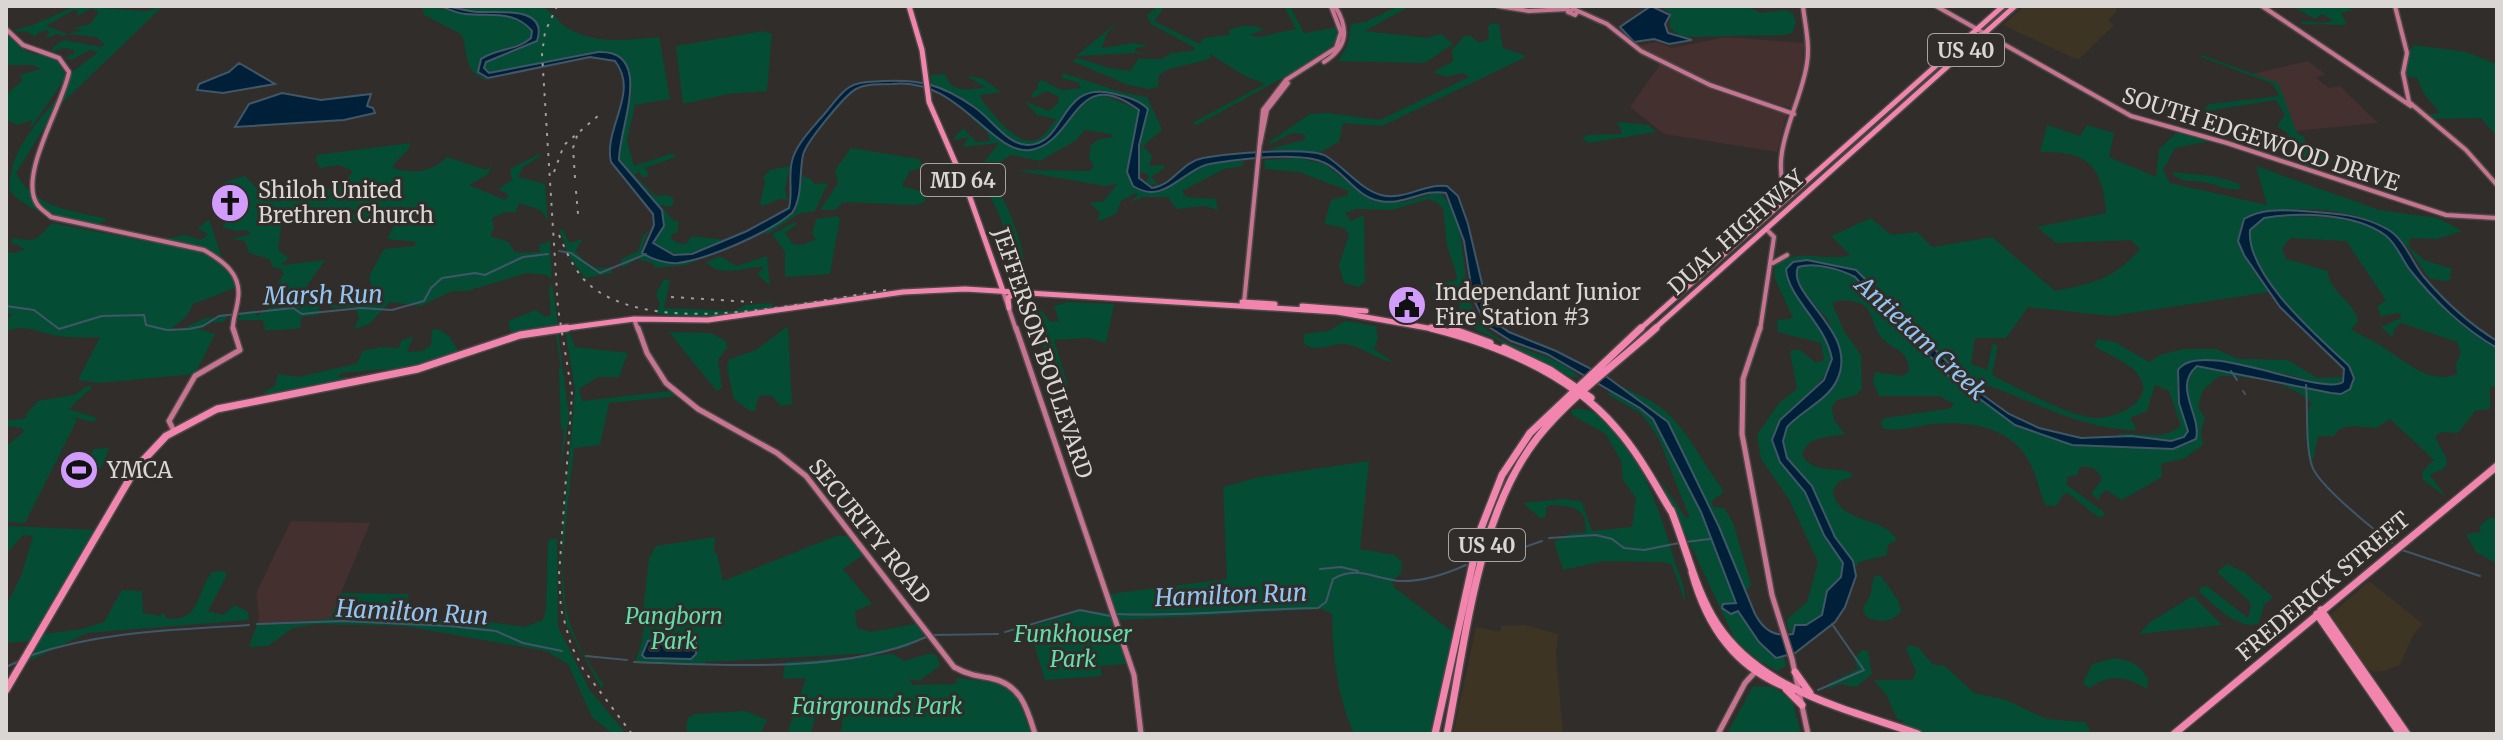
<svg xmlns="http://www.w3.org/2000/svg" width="2503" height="740" font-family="Merriweather,serif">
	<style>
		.commercial { fill: #3d3424 }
		.education { fill: #44302e }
		.green { fill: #054c35; fill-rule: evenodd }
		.water { fill: #002039; stroke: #415768; stroke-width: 2 }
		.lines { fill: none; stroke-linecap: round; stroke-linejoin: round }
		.stream { stroke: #415768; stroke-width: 2 }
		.secondary-far1-casing { stroke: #4c4845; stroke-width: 7 }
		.secondary-casing { stroke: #4c4845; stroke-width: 8 }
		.primary-far1-casing { stroke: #4c4845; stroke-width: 8 }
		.primary-casing { stroke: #4c4845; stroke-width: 10 }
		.secondary-far1 { stroke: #c77392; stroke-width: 4 }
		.secondary { stroke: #c77392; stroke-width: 5 }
		.primary-far1 { stroke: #f185ad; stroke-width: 5 }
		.primary { stroke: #f185ad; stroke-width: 7 }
		.rail { stroke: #a19e9c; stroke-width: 2; stroke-dasharray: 3 7; stroke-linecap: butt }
		.labels { text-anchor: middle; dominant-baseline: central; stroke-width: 6; stroke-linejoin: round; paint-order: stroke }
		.shield { fill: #312d2a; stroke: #a7a3a1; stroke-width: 2 }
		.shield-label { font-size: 20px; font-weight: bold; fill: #d9d6d4 }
		.street-label { font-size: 22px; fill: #d9d6d4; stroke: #312d2a }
		.poi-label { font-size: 22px; fill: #d9d6d4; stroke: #312d2a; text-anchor: start }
		.park-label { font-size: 22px; font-style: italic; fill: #61deac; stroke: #312d2a }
		.water-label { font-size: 24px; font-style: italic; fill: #94c4f0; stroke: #312d2a }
	</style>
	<rect width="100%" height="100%" fill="#312d2a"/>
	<path class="commercial" d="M 2024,6 L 2114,6 L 2117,11 L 2108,20 L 2114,25 L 2078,60 L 2003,25 Z
		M 2369,581 L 2423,624 L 2413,635 L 2400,665 L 2384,671 L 2373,672 L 2365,667 L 2330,615 Z
		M 1525,625 L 1558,634 L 1556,655 L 1563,734 L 1453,734 L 1476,627 L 1500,632 L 1501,626 Z"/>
	<path class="education" d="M 1726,37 L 1804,43 L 1803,66 L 1791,108 L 1724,89 L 1637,46 L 1656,42 L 1672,48 Z
		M 2308,61 L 2325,74 L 2316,78 L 2329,88 L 2340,86 L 2378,123 L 2295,131 L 2277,84 L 2252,74 Z
		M 1661,63 L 1720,92 L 1787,114 L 1777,152 L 1664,134 L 1630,107 Z
		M 291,521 L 370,523 L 329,622 L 257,624 L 259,616 L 256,593 Z"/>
	<path class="green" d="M 75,6 L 146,11 L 163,6 L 55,110 L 16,173 C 34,208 73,211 107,219 L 98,225 C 66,219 33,217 10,191 C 6,150 44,116 68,85 L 71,73 L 98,52 L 90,50 L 71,60 L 65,58 L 74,53 L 74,50 L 64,48 L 52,52 L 53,47 L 64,40 L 101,47 L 105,44 L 96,37 L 68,34 L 83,30 L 71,29 L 90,24 L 99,12 L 91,8 L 78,16 L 77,10 L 74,10 L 46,26 L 68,34 L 65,36 L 57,34 L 44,39 L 49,34 L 48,30 L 39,32 L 35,37 L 28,32 L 11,31 L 33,25 Z
		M 422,6 C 436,6 447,11 460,13 C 485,17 520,7 532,34 C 524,52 494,49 479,62 L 480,76 L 489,79 L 486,80 C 463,72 469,53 461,34 L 424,15 Z
		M 455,6 C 481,6 512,1 537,6 C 552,8 556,21 567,28 C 596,45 627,40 659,37 L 670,99 L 635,105 L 627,140 L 634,166 L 673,153 L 676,157 L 645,168 L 649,174 L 647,177 L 642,177 L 639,172 L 634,175 L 656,196 L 668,195 L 674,199 L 672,207 L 660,205 L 673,220 L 679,222 L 677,233 L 672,234 L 671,238 L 677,243 L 686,244 L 692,236 L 726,240 L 682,256 L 654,246 L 655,239 L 664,226 L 652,195 L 619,161 L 621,133 L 632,91 L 622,61 L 591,53 L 489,73 L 484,68 L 486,62 L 519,50 L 539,33 L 536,24 L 523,13 L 469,11 Z
		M 1158,6 L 1165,6 L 1154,21 L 1200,44 L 1203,38 L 1229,35 L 1229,30 C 1240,26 1254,23 1264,30 L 1249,35 L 1259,37 L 1296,29 L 1284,6 L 1290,6 L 1304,33 L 1339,27 L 1334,44 L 1317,59 L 1197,125 L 1192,123 L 1265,84 L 1245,76 L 1210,54 L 1210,59 L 1169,69 L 1159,75 L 1158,87 L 1149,89 L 1128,85 L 1072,61 L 1078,58 L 1109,68 L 1130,71 L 1138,59 L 1162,59 L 1171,53 L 1193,51 L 1195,48 L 1151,24 L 1147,16 Z
		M 1398,6 L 1410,6 L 1365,31 L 1427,38 L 1441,34 L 1453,44 L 1425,63 L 1338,61 L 1348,44 L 1351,24 L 1366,22 Z
		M 1660,6 L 1746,6 L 1761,13 L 1785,10 L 1793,13 L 1796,24 L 1792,33 L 1784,35 L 1681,37 L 1670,28 L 1670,13 Z
		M 2343,6 L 2354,10 L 2341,13 L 2347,25 L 2301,24 L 2302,21 L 2324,23 L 2333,20 L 2322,14 L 2315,19 L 2294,7 Z
		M 1118,22 L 1106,35 L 1102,48 L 1134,43 L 1149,46 L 1136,48 L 1135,52 L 1155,52 L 1076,56 Z
		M 1493,23 L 1499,25 L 1503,48 L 1524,55 L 1524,58 L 1382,126 L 1343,123 L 1339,142 L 1318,153 L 1268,149 L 1305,140 L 1305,134 L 1292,133 L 1271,144 L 1269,142 L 1310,114 L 1328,113 L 1380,120 L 1469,77 L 1463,73 L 1446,77 L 1433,72 L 1453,61 L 1452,50 L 1464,36 L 1471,36 L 1479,43 L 1489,39 L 1488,26 Z
		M 763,31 L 772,34 L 767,91 L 728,94 L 683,104 L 676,46 Z
		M 7,32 C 13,39 18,47 26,51 C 46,61 60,49 65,78 L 30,129 L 32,120 L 17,125 L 6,120 L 6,95 L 23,80 L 19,75 L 41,69 L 33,65 L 6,65 Z
		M 2414,45 L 2466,52 L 2497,64 L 2497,137 L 2481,118 L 2428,119 L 2423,115 L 2440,113 L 2424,94 L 2417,78 L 2406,76 L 2409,52 Z
		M 2202,55 L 2278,83 L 2297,133 L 2304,137 L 2308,152 L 2328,157 L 2333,163 L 2308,157 L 2310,168 L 2299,166 L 2300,152 L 2296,143 L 2282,143 L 2275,138 L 2290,135 L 2277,126 L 2285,115 L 2276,100 L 2207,111 L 2204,108 L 2209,104 L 2279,96 L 2273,84 L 2199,56 Z
		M 1063,73 L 1124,93 L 1147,97 L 1161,127 L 1162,130 L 1143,146 L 1152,156 L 1149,166 L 1163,165 L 1165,168 L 1151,177 L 1159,185 L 1146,184 L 1149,175 L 1139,171 L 1142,130 L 1148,115 L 1144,106 L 1138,102 C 1051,66 1070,150 1025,145 C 1006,142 990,118 975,107 C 961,97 947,90 931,84 L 931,75 L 945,74 C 952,94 967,90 985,87 L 966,76 L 982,78 L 1001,92 L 980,95 L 982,100 C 993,114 1017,148 1038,139 C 1046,135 1051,126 1056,119 L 1037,115 L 1025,101 L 1049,111 L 1059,102 L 1058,96 L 1047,91 L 1033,98 L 1031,95 L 1038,88 L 1038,83 L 1041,80 L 1062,90 L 1081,88 L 1079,83 L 1062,78 Z
		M 1103,95 L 1139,110 L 1127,172 L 1136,189 C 1170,198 1172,178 1199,166 C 1213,160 1229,162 1244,161 L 1243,166 L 1224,169 L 1182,191 L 1186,197 L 1216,199 L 1218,210 L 1205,206 L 1176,209 L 1168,197 L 1144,197 L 1130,202 L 1138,195 L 1135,193 L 1121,201 L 1116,214 L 1097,222 L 1100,213 L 1090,203 L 1104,201 L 1117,184 L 1104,186 L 1015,170 L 1089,171 L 1094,166 L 1089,158 L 1091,145 L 1097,140 L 1113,137 L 1111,134 L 1085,130 L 1075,141 L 1040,161 L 1011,155 L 1000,162 L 984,162 L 999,143 L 962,147 L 969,137 L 955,140 L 954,138 L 963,128 L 976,142 L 990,141 L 988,133 L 972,119 L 973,117 C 986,124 994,138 1007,144 C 1064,170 1060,97 1103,95 Z
		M 1620,122 L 1648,125 L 1656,132 L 1588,143 L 1582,138 L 1588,135 L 1621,134 L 1621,128 L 1616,123 Z
		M 2047,125 L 2080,136 L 2087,125 L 2114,133 L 2109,157 L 2156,177 L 2159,149 L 2177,132 L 2255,154 L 2211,141 L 2175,148 L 2163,170 L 2170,183 L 2267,205 L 2256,166 L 2379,210 L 2438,218 L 2462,231 L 2437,239 L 2410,238 L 2409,247 L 2424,260 L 2452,269 L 2449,275 L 2453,278 L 2446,281 L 2430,279 C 2419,265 2410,247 2396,235 C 2362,207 2292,204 2248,216 L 2244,255 L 2269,292 L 2112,316 L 2028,307 L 2006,338 L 1975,338 L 1971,364 L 1987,370 L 1993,343 L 1998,346 L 1992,375 C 2015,387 2070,416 2094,418 C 2117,419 2160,399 2136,372 C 2126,361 2106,354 2094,346 L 2098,339 L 2115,342 L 2149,362 L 2160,355 L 2184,349 L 2216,349 L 2238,359 L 2288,360 L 2317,378 L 2343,377 L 2339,385 L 2327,386 L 2290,375 L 2201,359 L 2177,384 L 2188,431 L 2184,437 L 2171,441 L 2150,440 L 2116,434 C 2140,431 2160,443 2181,426 L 2169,391 L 2155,385 L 2147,411 L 2130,418 L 2137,430 C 2085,430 2037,403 1989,386 L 1978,385 L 1977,388 L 1973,388 L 1870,281 L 1850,268 L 1798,261 L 1788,281 C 1803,308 1826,328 1832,359 C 1823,395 1780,404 1772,440 L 1783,467 L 1805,492 L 1824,535 L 1843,563 L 1841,577 L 1826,594 L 1822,615 L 1806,625 L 1796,624 L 1794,634 L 1788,629 L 1787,619 L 1807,602 L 1818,562 L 1789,499 L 1761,459 L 1757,435 L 1779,403 L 1797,389 L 1790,351 L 1799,349 L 1816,363 L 1824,360 L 1821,343 L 1778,332 L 1777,320 L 1793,318 L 1775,279 L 1774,268 C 1795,245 1825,263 1850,255 L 1831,236 L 1871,218 L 1891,235 L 1917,232 L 1932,247 L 1992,237 L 2055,291 C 2093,283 2113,280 2140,249 L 2131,240 L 2056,243 L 2037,227 L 2106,213 C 2103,165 2087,151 2040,152 Z
		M 410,143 C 409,155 396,157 393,168 C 413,175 432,172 447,157 L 486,170 L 493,165 L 487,175 L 469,185 L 505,200 L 509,195 L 498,189 L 512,180 L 510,169 L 539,154 L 542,155 L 523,167 L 518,177 L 545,184 L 548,220 L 540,210 L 519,203 L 516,212 L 506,212 L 492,218 L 494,228 L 490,236 L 508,242 L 516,253 L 540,252 L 539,245 L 550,241 L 552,279 L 546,275 L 527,273 L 467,291 L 452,291 L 421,306 L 390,302 L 369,324 L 354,329 L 359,318 L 355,307 L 331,308 L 331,305 L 343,303 L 352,293 L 362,294 L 372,289 L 369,276 L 384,249 L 414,246 L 417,242 L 387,239 L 400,214 L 398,209 L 394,209 L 383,222 L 328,223 L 335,218 L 369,210 L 312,209 L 307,214 L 314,218 L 315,224 L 286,224 L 281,227 L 278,250 L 289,258 L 281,264 L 284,265 L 325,260 L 305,289 L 289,295 L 299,300 L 314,292 L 323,292 L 318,315 L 301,317 L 300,328 C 297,329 268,331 265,330 L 263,320 L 237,320 L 242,313 L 255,310 L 257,316 L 277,303 L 278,282 L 284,274 L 281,269 L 273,267 L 269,259 L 249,253 L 245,241 L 232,239 L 251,234 L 247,230 L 236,231 L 222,227 L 231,214 L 225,218 L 215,219 L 219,208 L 230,208 L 243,199 L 219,199 L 225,182 L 245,176 L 262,194 C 292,194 335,199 353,171 L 339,165 L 320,168 L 316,161 L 317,155 Z
		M 851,148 L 919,159 L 923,167 L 910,171 L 902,186 L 924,192 L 925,202 L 916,205 L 843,202 L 835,210 L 820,210 L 838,183 L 835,170 Z
		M 1299,158 L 1324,164 L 1375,202 L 1404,202 L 1439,192 C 1473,223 1456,283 1478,320 C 1496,350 1553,349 1579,377 L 1570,377 L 1462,322 L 1459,319 L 1460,291 L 1454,288 L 1434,291 L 1431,286 L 1456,280 L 1457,276 L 1447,246 L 1443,209 L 1438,203 L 1429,199 L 1392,210 L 1357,209 L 1345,213 L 1351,221 L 1364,215 L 1365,282 L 1359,287 L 1344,283 L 1339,266 L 1349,234 L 1344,228 L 1325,224 L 1325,221 L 1331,200 L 1348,195 L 1349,191 L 1299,172 L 1265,169 L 1264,160 Z
		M 790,166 L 785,190 L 788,200 L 780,199 L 763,206 L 760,204 L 765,181 L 763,177 L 770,170 Z
		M 2172,172 L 2212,176 L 2238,183 L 2241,189 C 2224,191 2217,184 2202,182 C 2189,180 2181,184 2172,172 Z
		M 803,176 L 811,179 L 814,184 L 828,183 L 815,211 L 798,214 L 768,234 L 763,233 L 795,212 Z
		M 998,190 C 1009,207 1021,240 1024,260 L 1019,262 L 1010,250 L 1001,219 L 989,194 Z
		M 836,216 L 840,218 L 830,274 L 785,277 L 785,252 L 772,234 L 795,222 L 797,224 L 785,233 L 793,244 L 802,245 L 816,239 L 812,234 L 816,219 Z
		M 2286,216 C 2316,217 2354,216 2381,232 C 2397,242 2403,261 2415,276 C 2439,306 2463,328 2497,348 L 2497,387 L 2490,387 L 2490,409 L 2475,411 L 2458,433 L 2441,432 L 2435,437 L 2447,460 C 2446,473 2438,469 2430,475 L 2446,497 L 2422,479 L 2423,471 L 2434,460 L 2390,419 L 2377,428 L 2351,426 L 2339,429 L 2334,436 L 2318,436 L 2313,460 L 2309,457 C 2306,438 2304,422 2311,403 C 2290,380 2249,376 2219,376 L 2203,390 L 2198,406 L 2205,418 L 2201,431 L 2203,445 L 2185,458 L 2161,464 L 2162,477 L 2122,500 L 2106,490 L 2099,496 L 2099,501 L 2091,493 L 2102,480 C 2099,469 2091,466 2080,467 L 2077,475 L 2067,477 L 2067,485 L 2104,512 L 2104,516 L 2098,517 L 2068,493 L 2063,495 L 2056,506 L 2045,505 C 2039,491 2037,477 2030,463 C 2011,426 1969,421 1932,424 C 1915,426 1899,433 1882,428 L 1881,420 L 1886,418 L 1952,408 L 1954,404 L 1939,396 L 1879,396 L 1873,383 L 1875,372 L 1903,376 L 1909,371 C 1909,349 1894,352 1882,338 C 1869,324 1876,304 1851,301 C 1843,300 1838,300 1832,303 L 1844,331 L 1861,355 L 1862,389 L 1856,395 L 1837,400 L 1832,407 L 1834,420 L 1845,434 C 1828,438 1808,435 1802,455 C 1812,473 1834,467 1851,472 L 1852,477 L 1838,482 L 1833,491 C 1839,525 1883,515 1897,540 L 1888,545 L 1887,555 L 1859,562 L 1856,567 L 1835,537 L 1812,486 L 1787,458 L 1783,441 L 1787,427 L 1829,390 L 1840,351 L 1828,320 L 1803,292 L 1796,277 L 1798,267 C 1815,262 1840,269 1855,277 L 1949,376 L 2015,425 L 2072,445 L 2173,449 L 2191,443 C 2191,420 2180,380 2197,366 L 2341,394 L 2349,366 C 2323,342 2233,261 2253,224 L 2264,218 ZM 2291,238 L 2346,241 L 2386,300 L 2377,307 L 2381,316 L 2400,313 L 2401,318 L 2381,327 L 2393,337 L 2394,329 L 2401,323 L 2457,342 L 2461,353 L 2456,364 L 2457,374 C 2430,386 2402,359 2380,345 C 2371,339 2361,336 2351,329 L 2358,322 C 2356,302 2329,293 2328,271 L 2286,259 L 2282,248 Z
		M 209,219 L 224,264 L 237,287 L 193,304 L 187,316 L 172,328 L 179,330 L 206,318 L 228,316 L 223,322 L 213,322 L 199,329 L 215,334 L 195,374 L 99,383 L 78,380 L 100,337 C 84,338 64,338 49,334 C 33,330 21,324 6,332 L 6,321 L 13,314 L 6,313 L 6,252 L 15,253 L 25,249 L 10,242 L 13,238 C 37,242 35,241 52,223 L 150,242 L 185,235 L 201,240 L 208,234 L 198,229 Z
		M 562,228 L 569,243 L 583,239 L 575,251 C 587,264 593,271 611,267 L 612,273 L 585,278 L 570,258 L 560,231 Z
		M 649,230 L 642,247 L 646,256 L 680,263 L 748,237 L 745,241 L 686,265 L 655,268 L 654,264 L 638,259 L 623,267 L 620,260 L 638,251 L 643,236 Z
		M 720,256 L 736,266 L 767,256 L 770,286 L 757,274 L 764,267 C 745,266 721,279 706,262 Z
		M 664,279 L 670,280 L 664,308 L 734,311 L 746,305 L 772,303 L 772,307 L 692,319 L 656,313 L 660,304 L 656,294 Z
		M 552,283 L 558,326 L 512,335 L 508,321 L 536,310 L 545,317 L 551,315 L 549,289 Z
		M 1067,302 L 1114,304 L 1106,343 L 1089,338 L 1054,340 L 1068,386 L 1062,389 L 1060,385 L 1062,377 L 1041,343 L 1037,312 L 1042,311 L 1050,322 L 1059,321 L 1054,306 Z
		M 1345,321 L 1376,326 L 1378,338 L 1374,349 L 1393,362 C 1376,360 1359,344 1343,344 C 1328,344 1318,353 1304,344 L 1304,334 L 1329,331 Z
		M 788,326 L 792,404 L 781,406 L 772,396 L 762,395 L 758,398 L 755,411 L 750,411 L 734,399 L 727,368 L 729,359 L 756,350 Z
		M 438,329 L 449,336 L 458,350 L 451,358 L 388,372 L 386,369 L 341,373 L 338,377 L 348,377 L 349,381 L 264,397 L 264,392 L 275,386 L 278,374 L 298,377 L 351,365 L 357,363 L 363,351 L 380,347 L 399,348 L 401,341 L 413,336 L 407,352 L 422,351 L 431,345 L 432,330 Z
		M 558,332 L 569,416 L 560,473 L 564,430 L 561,429 L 559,369 L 561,368 L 556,334 L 520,339 Z
		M 669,332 L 710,333 L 726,341 L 727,348 L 718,360 L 722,388 L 717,391 L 714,388 Z
		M 570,333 L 575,347 L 628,353 L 619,377 L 598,377 L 579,389 L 582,401 L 670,391 L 678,396 L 609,403 L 600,445 L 574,448 C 569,498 556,572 569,620 C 576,644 590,665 604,685 L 601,688 L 567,626 L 562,591 L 563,530 L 575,390 L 566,334 Z
		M 89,385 L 92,387 L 69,409 L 97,418 L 94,422 L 72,417 L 77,420 L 25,523 L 6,522 L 6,446 L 24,432 L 22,428 L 6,426 L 6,421 L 27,418 L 26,414 L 38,401 L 74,395 Z
		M 1620,387 C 1627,388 1630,391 1637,394 C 1683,413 1693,451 1722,488 L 1723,493 L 1712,501 L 1713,507 L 1724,508 L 1733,522 L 1751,585 L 1746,591 L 1719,527 L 1668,422 Z
		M 1612,391 L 1640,408 L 1659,427 L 1701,512 L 1736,603 L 1723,604 L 1727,613 L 1738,611 L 1773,656 L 1775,658 L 1783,654 L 1786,666 L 1777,671 L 1759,661 L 1735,640 L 1660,479 L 1685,517 L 1690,519 L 1659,439 L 1650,425 L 1640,413 L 1607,394 Z
		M 1576,409 C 1628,405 1662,518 1673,556 C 1677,569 1687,590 1685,602 L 1672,565 L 1663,562 L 1604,561 L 1563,570 L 1554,542 L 1572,533 L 1585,533 C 1589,508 1571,505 1550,505 L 1546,508 L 1546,517 L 1540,518 L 1523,503 L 1564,499 L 1582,502 L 1592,531 L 1632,527 L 1636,498 L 1623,480 L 1621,461 L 1606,434 L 1572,415 L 1571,410 Z
		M 109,448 L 103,464 L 85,489 L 74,489 L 78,481 L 60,482 L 64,474 L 58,474 L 73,450 L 82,450 L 80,456 L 90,456 L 94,449 Z
		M 1369,461 L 1360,549 L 1394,555 L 1402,561 L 1401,574 L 1392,581 L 1395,588 L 1454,633 L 1432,734 L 1354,734 C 1338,699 1332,652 1332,614 L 1322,609 L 1119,620 L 1110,594 L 1227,579 L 1223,487 L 1260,477 Z
		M 2497,517 L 2497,564 L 2476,552 L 2466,534 L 2481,532 L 2479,527 L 2489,518 Z
		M 6,526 L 96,530 L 29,641 L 6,643 L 6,606 L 21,576 L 33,536 L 23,535 L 6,554 Z
		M 836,536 L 847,536 L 863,555 L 843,569 L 872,604 L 855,611 L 857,628 L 871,632 L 916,624 L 924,635 L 908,647 L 877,653 L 705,662 L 705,665 L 635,663 L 641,645 L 645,621 L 642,621 L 649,558 L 656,546 L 715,537 L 714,553 L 717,553 L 723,581 Z
		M 557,538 L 558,627 L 589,689 L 626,734 L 613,734 L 592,717 L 568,664 L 546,651 L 404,626 L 316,624 L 293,628 L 268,646 L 249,647 L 257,624 L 330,619 L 341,593 L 409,594 L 402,615 L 406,619 L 477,620 L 524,627 L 543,620 L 546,609 L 548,540 Z
		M 2227,564 L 2245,573 L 2273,597 L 2264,605 L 2259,623 C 2239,632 2214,604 2199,592 L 2201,587 L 2207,586 L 2248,618 L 2251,605 L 2248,600 L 2217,572 Z
		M 224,571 L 227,575 L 208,611 L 223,615 L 235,605 L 248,612 L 249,620 L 87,633 L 29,661 L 44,634 L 82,629 L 104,622 L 122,590 L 142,591 L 143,613 L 159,616 L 164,613 L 166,618 C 199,625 197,591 212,572 Z
		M 1880,575 L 1898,600 L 1901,611 C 1893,623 1877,623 1865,616 L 1863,609 L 1870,596 L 1874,576 Z
		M 2193,596 L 2222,625 L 2139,634 L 2150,622 Z
		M 1083,610 L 1109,613 L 1126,664 L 1100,666 L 1102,676 L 1045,680 L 1029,627 Z
		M 1910,645 L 1919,648 L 1932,664 L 1945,666 L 1974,693 L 2006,700 L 2046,719 L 2085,722 L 2092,734 L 1929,734 L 1902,724 L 1903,720 L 1897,719 L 1887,696 L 1874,680 L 1913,680 L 1916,671 L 1906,649 Z
		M 1862,650 L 1868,651 L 1872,674 L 1856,687 L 1840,684 L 1829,689 L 1827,684 L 1858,669 L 1854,658 Z
		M 932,653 L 937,656 L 940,666 L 919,681 L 908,679 L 913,685 L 956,684 L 957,678 C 1011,684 1013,681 1031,734 L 840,734 L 847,700 L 819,700 L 811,734 L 787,734 L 806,678 L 783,679 L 785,662 L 893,654 L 904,661 Z
		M 2115,658 C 2130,660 2141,665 2148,679 L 2147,689 C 2125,676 2110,674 2089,688 L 2083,683 L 2092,664 Z
		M 1753,686 L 1773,687 L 1792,700 L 1801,734 L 1727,734 Z
		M 746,711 L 767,720 L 760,734 L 689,734 L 686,729 L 688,718 L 694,714 Z"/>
	<path class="water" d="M 440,6 C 453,6 464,11 477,12 C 496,13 549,5 537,41 L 486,62 L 484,68 L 489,73 L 598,52 C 656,49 618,131 619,160 L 662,210 L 664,226 L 653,243 L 674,255 L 692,254 L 747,231 L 789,208 C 793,193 788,177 792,161 C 796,145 809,132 819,120 C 829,110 836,97 848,88 C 858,81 871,82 883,81 C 920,79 943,85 974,107 C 991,118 1007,145 1028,145 C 1068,144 1058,79 1115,94 C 1127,97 1139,100 1148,109 L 1139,145 L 1139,178 L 1152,188 C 1174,185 1181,162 1203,158 C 1225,154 1310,146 1326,156 C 1344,167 1360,189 1381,195 C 1404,201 1425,183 1447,186 L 1458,196 L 1468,224 L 1488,309 L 1496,323 L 1509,332 L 1556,351 L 1607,377 L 1668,422 L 1719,527 L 1755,614 C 1764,631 1775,637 1793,634 L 1795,625 L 1806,625 L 1822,615 L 1827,591 L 1841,577 L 1843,563 L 1824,535 L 1805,492 L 1780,462 L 1772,440 L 1780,420 L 1824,380 L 1832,359 C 1825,322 1789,300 1786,269 L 1793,262 L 1807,260 L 1856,270 L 1973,388 L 2009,414 L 2039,428 L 2081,438 L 2131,436 L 2171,441 L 2184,437 L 2188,431 L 2179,403 L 2178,370 C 2200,337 2320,397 2343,382 L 2344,369 L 2280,307 L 2244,255 L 2238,241 L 2244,219 C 2262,208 2283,210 2303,211 C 2332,213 2361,214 2387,229 C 2405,239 2411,261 2424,277 C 2446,303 2468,323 2497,341 L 2497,348 C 2461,327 2436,302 2410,270 C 2401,258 2397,244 2385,235 C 2355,213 2299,212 2264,218 L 2250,230 C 2246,275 2318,337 2349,366 L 2354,378 L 2350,389 L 2341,394 L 2331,393 L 2197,366 C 2172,387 2202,415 2196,439 L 2173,449 L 2072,445 L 2015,425 L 1949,376 L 1855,277 C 1840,269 1815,262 1798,267 C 1786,295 1860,332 1837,380 C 1828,400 1801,411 1787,427 L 1783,441 L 1787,458 L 1812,486 L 1835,537 L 1853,561 L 1856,576 L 1845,607 L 1835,622 L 1795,653 L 1776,658 L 1759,642 L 1738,611 L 1731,614 L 1722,608 L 1723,604 L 1736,603 L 1701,512 L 1653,419 L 1640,408 L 1547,354 L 1511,341 L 1486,325 L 1473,298 L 1464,241 L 1446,193 C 1424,188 1403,206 1380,201 C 1356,197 1345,172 1325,163 C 1301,151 1242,159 1215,163 C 1183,166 1166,207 1133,186 L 1127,172 L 1139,110 C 1074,61 1076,144 1030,150 C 991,155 958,76 892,84 C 880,85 867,83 856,89 C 845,95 806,142 803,155 C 799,173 803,197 792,213 C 768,233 709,259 678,263 C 667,264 651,259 642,253 L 654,225 L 653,214 L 611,162 C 603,128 640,93 615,61 L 590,57 L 488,78 L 478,72 L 481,59 C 496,48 517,51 531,38 L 532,31 C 514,9 489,17 465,14 C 456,13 448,9 440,6 Z
		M 1651,6 L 1670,15 L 1665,24 L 1668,33 L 1692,40 L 1669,44 L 1654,39 L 1634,42 L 1620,27 Z
		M 239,63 L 275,84 L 223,93 L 197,90 L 199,84 L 229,72 Z
		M 282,93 L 321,100 L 371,94 L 367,106 L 373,108 L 375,113 L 344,120 L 235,127 L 249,104 Z
		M 687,635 L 696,639 L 696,654 L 691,659 L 645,658 L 642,655 L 648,641 Z"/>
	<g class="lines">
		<path class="stream" d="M 559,251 L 571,253 L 600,273 L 646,254
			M 6,306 L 34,310 L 59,329 L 102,316 L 144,315 L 146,325 L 167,330 L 189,329 L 203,326 L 219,316 L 293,308 L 302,314 L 361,308 L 392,310 L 424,301 L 431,288 L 442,278 L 475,273 L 485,275 L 523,257 L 548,254
			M 2231,371 L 2237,380
			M 2306,385 C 2308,408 2305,444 2312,466 C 2318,485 2374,530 2392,543
			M 2243,391 L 2245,394
			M 1549,538 L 1596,535 L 1612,539 L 1624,548 L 1644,550 L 1679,543
			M 1685,542 L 1710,539
			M 2402,550 L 2480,576
			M 1490,559 L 1542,541
			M 1320,569 L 1341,567 L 1358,571
			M 1117,614 C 1184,617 1251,609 1318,608 L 1326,602 L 1333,579 C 1357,565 1375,579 1399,581 C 1422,582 1446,574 1466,565
			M 257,624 L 343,621 L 449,626 L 496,631 L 523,643 L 562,651
			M 1005,632 L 1080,610 L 1110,616
			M 933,635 L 998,634
			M 32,655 C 102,631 176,630 249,625
			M 586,656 L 627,660
			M 634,662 C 722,665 846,674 926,637
			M 6,667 L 19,661
			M 1818,690 L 1864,670 L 1832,624"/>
		<g class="secondary-far1-casing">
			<path id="secondary-far1" d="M 1498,6 L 1529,11 L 1568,9
				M 1936,6 L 2131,116 L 2227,143 L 2446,215 L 2497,218
				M 2262,6 L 2411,106
				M 2395,6 L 2407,53 L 2403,73 L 2409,102 L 2466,150 L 2497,185
				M 1574,9 L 1578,11 L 1575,15 L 1568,12 Z
				M 1578,11 L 1607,24 L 1641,51 L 1710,85 L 1794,114
				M 6,29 L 23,45 L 59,58 L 69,72 C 63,105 18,175 37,204 C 40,209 47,213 51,217 L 204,250 C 223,261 242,274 238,299 C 237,310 232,320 233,330
				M 1324,62 C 1348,47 1349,29 1335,6
				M 1260,144 L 1267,110 L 1288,83
				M 1788,198 C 1766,154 1801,107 1807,63 C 1810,44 1805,25 1803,6
				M 1773,263 L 1787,255
				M 1003,291 L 1016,330
				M 1244,303 L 1263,110 L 1286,80 L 1336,48 L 1341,32 L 1331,6
				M 634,319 L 638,330
				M 1760,330 L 1774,237 L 1766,229"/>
		</g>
		<g class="secondary-casing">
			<path id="secondary" d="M 638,328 L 647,353 L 666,383 L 698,409 L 777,453 L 806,476 L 954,667 C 966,674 977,676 990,678 C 1021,684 1027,708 1035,734
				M 1016,328 L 1134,675 L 1141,734
				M 1760,328 L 1743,379 L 1742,434 L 1772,595 L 1792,659 L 1808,734
				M 174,431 L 169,421 L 195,376 L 240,350 L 233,328
				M 1718,734 L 1745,683 L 1757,670"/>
		</g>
		<g class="primary-far1-casing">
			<path id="primary-far1" d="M 909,6 L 922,50 L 929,102 L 968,192 L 1003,291
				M 1781,185 L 1795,191
				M 1242,302 L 1275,304
				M 1302,306 L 1366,311
				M 1009,308 L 1008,298 L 1013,294
				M 1452,329 L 1456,330
				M 552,330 L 634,319 L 708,320 L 903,292 L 965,289 L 1337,312 L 1439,330
				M 1639,330 L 2003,6
				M 1653,330 L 2015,6"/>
		</g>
		<g class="primary-casing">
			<path id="primary" d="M 1431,328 C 1499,345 1571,374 1617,429 C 1639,454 1654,483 1671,511
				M 1452,329 L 1490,343
				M 1504,348 L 1550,370 L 1591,398
				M 1671,510 C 1686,547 1695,590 1717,624 C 1761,691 1847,709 1918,734
				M 1692,572 C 1707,627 1736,669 1791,689
				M 2321,610 L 2407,734
				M 2317,614 L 2400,734
				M 1795,672 L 1810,693
				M 1786,689 L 1802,705
				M 6,690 L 136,468 L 166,436 L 217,409 L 418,369 L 520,335 L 567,328
				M 1435,734 L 1480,531 L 1502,475 L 1530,433 L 1641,328
				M 1447,734 C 1466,640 1477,514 1538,437 C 1571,396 1617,363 1656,328
				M 2174,734 L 2497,466"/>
		</g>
		<use href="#secondary-far1" class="secondary-far1"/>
		<use href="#secondary" class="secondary"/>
		<use href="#primary-far1" class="primary-far1"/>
		<use href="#primary" class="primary"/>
		<path class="rail" d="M 557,6 L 545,32 L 542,54 L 558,308 L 572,394 L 559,575 L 561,609 L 571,645 L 583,669 L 632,734
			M 554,172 L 564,145 L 599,115
			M 575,178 L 573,148 L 578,133
			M 576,191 L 578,214
			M 559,235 C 568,256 577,277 596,290 C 665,337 807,302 886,290
			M 671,297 L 752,302"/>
	</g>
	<defs>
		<g id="church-disc" transform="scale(2)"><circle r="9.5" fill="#d29cfd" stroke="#312d2a"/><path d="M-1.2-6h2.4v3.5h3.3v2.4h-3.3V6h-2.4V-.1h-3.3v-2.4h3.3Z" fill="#111"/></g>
		<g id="civic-disc" transform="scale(2)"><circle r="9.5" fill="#d29cfd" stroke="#312d2a"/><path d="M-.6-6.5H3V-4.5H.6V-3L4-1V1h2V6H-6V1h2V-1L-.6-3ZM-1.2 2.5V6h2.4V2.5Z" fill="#111"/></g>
		<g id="stadium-disc" transform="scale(2)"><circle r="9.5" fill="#d29cfd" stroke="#312d2a"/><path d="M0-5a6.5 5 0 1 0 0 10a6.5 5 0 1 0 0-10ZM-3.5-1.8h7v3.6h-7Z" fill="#111"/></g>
	</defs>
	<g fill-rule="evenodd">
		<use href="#church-disc" x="230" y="203"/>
		<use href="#civic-disc" x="1407" y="305"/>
		<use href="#stadium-disc" x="79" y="470"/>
	</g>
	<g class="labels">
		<g class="shield">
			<rect x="1928" y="34" width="76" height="32" rx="6"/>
			<rect x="921" y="164" width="84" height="32" rx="6"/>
			<rect x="1449" y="529" width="76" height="32" rx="6"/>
		</g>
		<g class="shield-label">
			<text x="1966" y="50">US 40</text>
			<text x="963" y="180">MD 64</text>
			<text x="1487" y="545">US 40</text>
		</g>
		<g class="street-label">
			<text transform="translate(2261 139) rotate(18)">SOUTH EDGEWOOD DRIVE</text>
			<text transform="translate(1736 232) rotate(-42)">DUAL HIGHWAY</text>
			<text transform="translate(1043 353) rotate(71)">JEFFERSON BOULEVARD</text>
			<text transform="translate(870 531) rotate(51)">SECURITY ROAD</text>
			<text transform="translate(2323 586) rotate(-40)">FREDERICK STREET</text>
		</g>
		<g class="poi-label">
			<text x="258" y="190">Shiloh United<tspan x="258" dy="25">Brethren Church</tspan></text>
			<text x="1435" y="292">Independant Junior<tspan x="1435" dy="25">Fire Station #3</tspan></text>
			<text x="107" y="470">YMCA</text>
		</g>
		<g class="park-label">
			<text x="674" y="616">Pangborn<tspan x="674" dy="25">Park</tspan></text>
			<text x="1073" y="634">Funkhouser<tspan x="1073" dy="25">Park</tspan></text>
			<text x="877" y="706">Fairgrounds Park</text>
		</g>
		<g class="water-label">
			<text transform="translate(323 295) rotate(-1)">Marsh Run</text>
			<text transform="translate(1921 338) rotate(43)">Antietam Creek</text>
			<text transform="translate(1231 595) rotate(-2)">Hamilton Run</text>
			<text transform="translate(412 612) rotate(3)">Hamilton Run</text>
		</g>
	</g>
	<rect width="2503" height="740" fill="none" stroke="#d9d6d4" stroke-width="16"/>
</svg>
